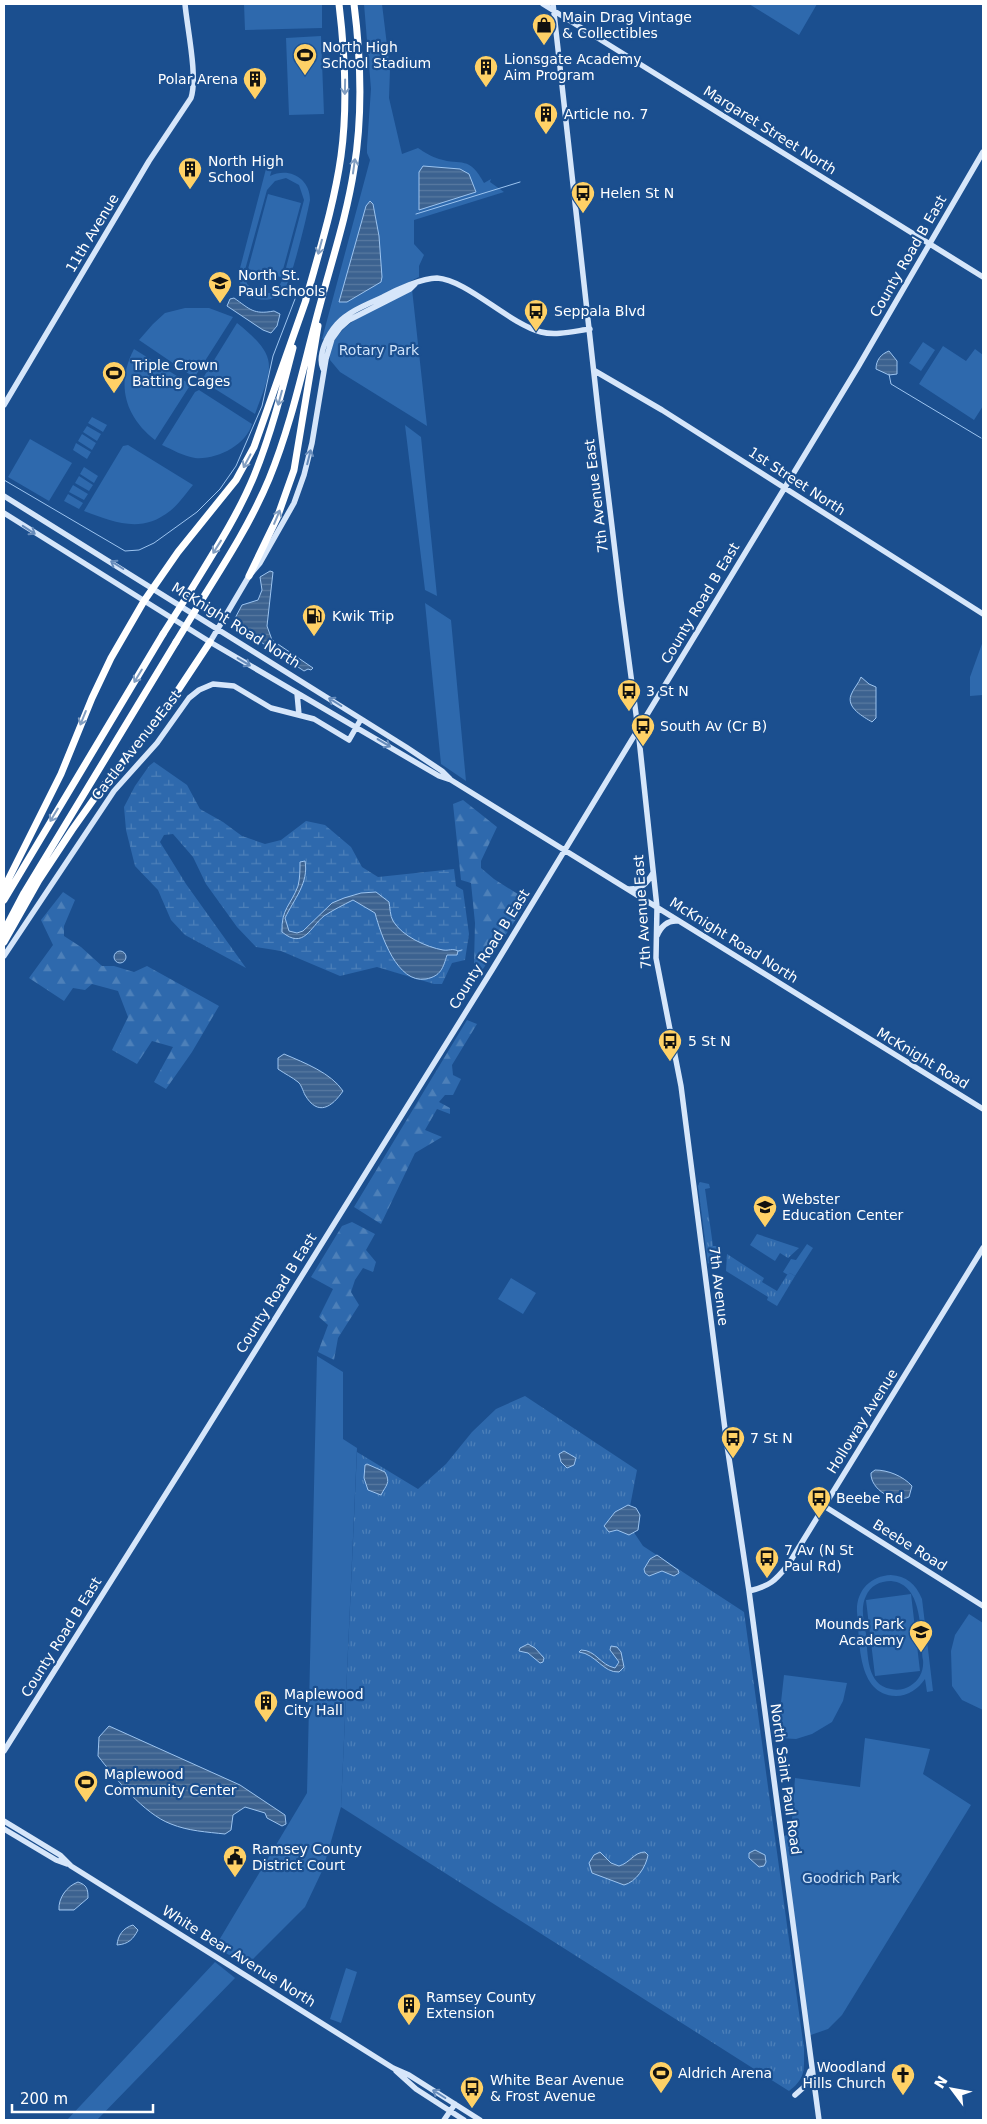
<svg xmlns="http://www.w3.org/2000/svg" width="987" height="2124" font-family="'DejaVu Sans',sans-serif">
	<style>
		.grass { fill: url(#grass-tufts) }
		.forest { fill: url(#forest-firs) }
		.wetland { fill: url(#wetland-marsh) }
		.green { fill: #2e69ad; fill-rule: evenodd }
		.water { fill: url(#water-rules); stroke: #9cc4f0 }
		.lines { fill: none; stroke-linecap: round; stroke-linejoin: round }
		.stream { stroke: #9cc4f0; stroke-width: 1 }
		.secondary { stroke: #d6e6fa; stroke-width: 5.5 }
		.highway { stroke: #fff; stroke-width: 7 }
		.highway-bridge { stroke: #fff; stroke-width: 7 }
		.oneway { stroke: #829ec1 }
		.oneway2 { stroke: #668bba }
		.labels { text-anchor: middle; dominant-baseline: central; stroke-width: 4.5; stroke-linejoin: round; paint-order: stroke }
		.poi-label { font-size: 14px; fill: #fff; stroke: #1b4f8f; text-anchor: start }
		.street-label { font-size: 14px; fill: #fff; stroke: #1b4f8f }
		.park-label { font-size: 14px; fill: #cfe3fa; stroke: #1b4f8f }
	</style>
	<defs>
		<pattern id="grass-tufts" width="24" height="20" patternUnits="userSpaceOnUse" patternTransform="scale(1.25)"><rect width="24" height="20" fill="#2e69ad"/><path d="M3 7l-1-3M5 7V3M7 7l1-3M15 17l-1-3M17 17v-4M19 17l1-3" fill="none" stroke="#4d80b9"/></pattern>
		<pattern id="forest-firs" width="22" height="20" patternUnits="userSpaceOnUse" patternTransform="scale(1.25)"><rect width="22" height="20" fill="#2e69ad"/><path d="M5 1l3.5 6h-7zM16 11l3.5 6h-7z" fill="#4d80b9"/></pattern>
		<pattern id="wetland-marsh" width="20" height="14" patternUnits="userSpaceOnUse" patternTransform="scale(1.25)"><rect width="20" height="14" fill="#2e69ad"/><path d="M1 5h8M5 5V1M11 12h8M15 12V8" fill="none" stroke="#4d80b9"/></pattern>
		<pattern id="water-rules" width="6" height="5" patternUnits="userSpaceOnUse" patternTransform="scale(1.25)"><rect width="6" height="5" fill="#3c6290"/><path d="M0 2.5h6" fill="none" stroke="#597aa1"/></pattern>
	</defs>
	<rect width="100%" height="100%" fill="#1b4f8f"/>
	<path class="grass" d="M 700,1182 L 709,1184 L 710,1188 L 705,1189 L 713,1246 L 717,1246 L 720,1264 L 718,1269 L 708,1263 L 698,1186 Z
		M 757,1234 L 799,1248 L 788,1258 L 780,1253 L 775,1261 L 750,1245 Z
		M 727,1254 L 764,1278 L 762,1282 L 777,1291 L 787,1275 L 790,1273 L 795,1276 L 777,1306 L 767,1300 L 768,1297 L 726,1271 Z
		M 525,1396 L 637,1470 L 627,1522 L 643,1546 L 744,1612 L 804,2049 C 804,2070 806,2078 789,2091 L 341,1807 L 357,1452 L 418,1489 L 446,1464 L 472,1432 L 496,1409 Z"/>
	<path class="forest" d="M 463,800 L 497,827 L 481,861 L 481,868 L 494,879 L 524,898 L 526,904 L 481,972 L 474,963 L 475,923 L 471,883 L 461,880 L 453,804 Z
		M 63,892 L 75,900 L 64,926 L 64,936 L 81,947 L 102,966 L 114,966 L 134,972 L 147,966 L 219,1006 L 192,1052 L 166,1089 L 154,1082 L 173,1047 L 152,1041 L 137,1064 L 112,1050 L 128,1017 L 118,991 L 92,984 L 85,990 L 73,988 L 64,1001 L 29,978 L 53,945 L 41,920 Z
		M 467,1020 L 477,1024 L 452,1065 L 453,1075 L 461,1079 L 453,1095 L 445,1095 L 439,1102 L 450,1108 L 450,1114 L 437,1109 L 425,1130 L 442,1137 L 415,1153 L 381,1224 L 354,1207 Z
		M 352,1222 L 375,1234 L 366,1250 L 376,1262 L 373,1272 L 363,1268 L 355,1280 L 351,1292 L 359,1305 L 338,1338 L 334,1360 L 318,1352 L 328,1325 L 319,1317 L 333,1289 L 311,1277 L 342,1226 Z"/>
	<path class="wetland" d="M 154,762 L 187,785 L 200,809 L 223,822 L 242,836 L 265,844 L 281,840 L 306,821 L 325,825 L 351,847 L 362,867 L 378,877 L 454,869 L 456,886 L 463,890 L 469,934 L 465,960 L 452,963 L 442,984 L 434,984 L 377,967 L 340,976 L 281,951 L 256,947 L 237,927 L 206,884 L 193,857 L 173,834 L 164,835 L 160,842 L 186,884 L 246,968 L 185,935 L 171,920 L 158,890 L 135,866 L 126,830 L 124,807 L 135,786 L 149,766 Z"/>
	<path class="green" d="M 244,4 L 322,4 L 322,28 L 245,30 Z
		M 364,4 L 382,4 L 390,70 L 389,98 L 402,154 L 418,148 C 424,152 432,157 439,159 C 462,166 469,155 484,183 L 491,179 L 490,182 L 504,192 L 414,220 L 414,244 L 424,255 L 419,266 L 419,277 L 352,310 L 325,340 L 322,339 L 370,160 L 367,153 L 367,146 L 371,89 Z
		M 749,4 L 817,4 L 799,35 Z
		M 321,36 L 324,114 L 289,115 L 286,38 Z
		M 267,165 L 273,166 L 270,176 C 289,167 310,178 310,200 C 307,216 292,279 284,290 C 277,299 264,303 253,297 C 243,293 238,283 239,272 ZM 286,178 L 299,185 L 304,200 L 283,279 L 278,288 L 271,293 L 259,293 L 247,284 L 245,270 L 267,190 L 275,181 Z
		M 268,194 L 301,203 L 281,277 L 248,269 Z
		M 412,289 L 427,426 L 340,372 L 330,360 C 327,324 386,303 412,289 Z
		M 185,308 L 209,308 L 233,317 L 196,375 L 192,376 L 139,340 L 153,324 L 165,313 Z
		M 237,323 C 281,358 272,367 255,414 L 204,382 L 203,378 Z
		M 923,342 L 935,350 L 921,371 L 909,363 Z
		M 943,346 L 966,361 L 975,349 L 983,355 L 983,406 L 974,420 L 919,384 Z
		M 134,349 L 188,383 L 189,387 L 155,440 C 124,416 116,383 134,349 Z
		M 199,390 L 252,424 C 246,445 217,460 195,458 C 183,456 173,450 162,445 L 195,392 Z
		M 92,417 L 107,425 L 103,432 L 88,423 Z
		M 405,425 L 421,437 L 437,596 L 425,590 Z
		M 87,426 L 101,434 L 97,441 L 83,432 Z
		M 82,434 L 96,443 L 92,450 L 78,441 Z
		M 30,439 L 72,463 L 49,501 L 8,477 Z
		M 76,443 L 91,452 L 87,459 L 73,450 Z
		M 128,445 L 193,485 C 186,493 179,504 170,511 C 141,534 114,522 84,511 L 123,446 Z
		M 84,467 L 98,476 L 94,483 L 80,474 Z
		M 79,476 L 93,485 L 89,491 L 75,483 Z
		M 73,485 L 88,494 L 84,500 L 69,492 Z
		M 68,494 L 83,503 L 79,509 L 64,501 Z
		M 425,603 L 451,620 L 466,781 L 441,764 Z
		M 983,641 L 983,695 L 970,696 L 970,677 Z
		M 807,1244 L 813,1248 L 795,1276 L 790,1273 L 788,1275 L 783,1272 L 791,1259 L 796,1260 Z
		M 511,1278 L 536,1293 L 523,1314 L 498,1299 Z
		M 317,1356 L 343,1372 L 343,1439 L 357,1448 L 341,1807 L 323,1869 L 305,1907 L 247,1965 L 215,1947 L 307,1793 Z
		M 891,1575 C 906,1576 916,1584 922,1599 L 933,1691 L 927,1692 L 925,1679 C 918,1689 908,1696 896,1696 C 856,1695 860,1639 857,1612 C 856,1591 870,1576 891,1575 ZM 891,1581 C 924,1584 920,1634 923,1660 C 924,1670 920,1680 910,1686 C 905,1689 898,1691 891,1689 C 866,1685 868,1654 866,1634 C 864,1622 860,1608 866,1596 C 870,1586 880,1581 891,1581 Z
		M 911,1594 L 920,1671 L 875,1676 L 866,1600 Z
		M 969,1614 L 983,1623 L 983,1710 L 962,1700 L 952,1686 L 951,1651 L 955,1635 Z
		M 784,1675 L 847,1683 L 843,1701 L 832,1722 L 812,1734 L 796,1739 L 777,1738 Z
		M 865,1738 L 930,1749 L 923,1774 L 971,1805 L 842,2015 L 828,2029 L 808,2036 L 782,1837 L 791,1833 L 795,1778 L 860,1787 Z
		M 215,1962 L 235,1978 L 97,2120 L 67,2120 Z
		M 346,1968 L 357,1972 L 341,2023 L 330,2019 Z"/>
	<path class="water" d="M 423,166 L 460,169 L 469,174 L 476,192 L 419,210 L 419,172 Z
		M 370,201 L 373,204 L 379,236 L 382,277 L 381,282 L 347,302 L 339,302 L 366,206 Z
		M 234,298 C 250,309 253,315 274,311 L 280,314 L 277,326 L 271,333 L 263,330 L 227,306 L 230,299 Z
		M 889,351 L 897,361 L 897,374 L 889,375 L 876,369 C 876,360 881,354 889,351 Z
		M 270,571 L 273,572 L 267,626 L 272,640 L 313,668 L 311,670 L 308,669 L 304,671 L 255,638 L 236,630 L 233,622 L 242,605 L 258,600 L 262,590 L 260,577 Z
		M 861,677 L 869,684 L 876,687 L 876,718 L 872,722 C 864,717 846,708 851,695 C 853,689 859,683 861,677 Z
		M 305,861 C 309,883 294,899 285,918 L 289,931 L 297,933 L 303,931 L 332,903 L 344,898 L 361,893 L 376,892 L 389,902 C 390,907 390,916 393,921 C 402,936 426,947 443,950 C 449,951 452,948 458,951 L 457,955 L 447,955 C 443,968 441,976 426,979 C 397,984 381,935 375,913 L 353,900 C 343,905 333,910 324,916 C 310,927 304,950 282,932 C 281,909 291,905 298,886 C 300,878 300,870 300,862 Z
		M114 957a6 6 0 1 1 12 0a6 6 0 1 1-12 0Z
		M 284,1054 C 305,1063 331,1073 343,1091 C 332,1107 318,1117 305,1095 C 303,1091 301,1084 298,1082 C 292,1077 285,1074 278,1069 L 278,1058 Z
		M 564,1451 L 576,1458 L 574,1465 L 567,1468 L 561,1462 L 559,1454 Z
		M 367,1464 L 385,1472 C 391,1483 386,1485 381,1495 L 368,1490 L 364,1478 L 365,1465 Z
		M 875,1470 C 888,1470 903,1476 912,1486 L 909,1497 C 894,1504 870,1489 871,1473 Z
		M 628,1505 L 636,1508 L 640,1515 L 638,1530 L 629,1535 L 617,1530 L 609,1532 L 604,1526 L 615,1512 Z
		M 657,1555 L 678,1570 L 679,1573 L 674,1576 L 662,1571 L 649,1576 L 645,1573 L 644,1569 L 650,1559 Z
		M 528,1644 L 535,1648 L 544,1658 L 543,1662 L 540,1663 L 528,1653 L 519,1651 L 520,1648 Z
		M 611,1646 L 617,1647 L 621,1652 L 624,1667 L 619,1672 C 603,1673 596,1654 579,1652 L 581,1650 C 596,1650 600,1665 615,1668 L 619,1662 L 610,1650 Z
		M 109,1726 L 240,1785 L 285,1815 L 286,1824 L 282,1826 L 267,1818 L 265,1813 L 245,1807 L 233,1815 L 231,1830 L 225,1834 C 207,1832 188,1831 171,1824 C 144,1814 115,1778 98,1756 L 99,1737 Z
		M 755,1850 L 765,1855 L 766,1862 L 764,1866 L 759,1867 L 749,1858 L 749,1853 Z
		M 600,1852 L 611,1863 L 619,1866 C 630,1863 634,1852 645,1852 L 648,1855 C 646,1867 636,1882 624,1885 L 592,1873 L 589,1863 L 594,1855 Z
		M 78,1882 C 87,1885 88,1889 88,1898 L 74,1910 L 59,1910 C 58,1898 67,1886 78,1882 Z
		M 133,1925 L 138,1930 C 133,1939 129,1944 117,1945 C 118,1935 123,1928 133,1925 Z"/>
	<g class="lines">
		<path class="stream" d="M 416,214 L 520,182
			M 889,374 L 891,384 L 981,438
			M 4,480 L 125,551 L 139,550 L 154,543 L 197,512 L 220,489 L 236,466 L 262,406 L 273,356 L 295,299
			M 458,951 L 462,950"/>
		<path class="secondary" d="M 543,4 L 983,277
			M 553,4 L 599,419 L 621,601 L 638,729 L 657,907 L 656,958 L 681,1086 L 727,1445 L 749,1591 L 819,2120
			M 323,369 C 317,355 328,334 337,324 C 349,311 368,304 383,297 C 396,290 422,278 437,278 C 467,280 508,323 541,332 C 556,336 575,331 590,329
			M 595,371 L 662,410 L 983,614
			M 4,405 L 149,161 L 191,98 C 198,77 187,27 185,4
			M 4,496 L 406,747 L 442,771 L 450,779
			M 4,513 L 210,642 L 439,776 L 451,780 L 983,1109
			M 210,642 L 249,576 L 260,563 L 294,503 L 304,475 L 312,443 L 326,359 L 332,339 L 340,328 L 349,320 L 410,289 L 415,284
			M 297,693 L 299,715
			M 630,889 C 642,889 647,883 653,873
			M 657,936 C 661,926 667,920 678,921
			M 4,956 L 114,791 L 157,743 L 189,698 L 199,690 L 213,684 L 234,686 L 271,708 L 314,719 L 349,740 L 361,719
			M 824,1506 L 983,1606
			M 749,1591 C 770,1586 775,1581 788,1565 L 983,1248
			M 4,1751 L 196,1446 L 492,970 L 858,367 L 983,152
			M 4,1821 L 60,1855 L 71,1866 L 393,2068 L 409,2075 L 480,2120
			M 4,1829 L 56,1860 L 67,1864
			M 396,2071 L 416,2089 L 464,2120
			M 795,2095 L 804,2087 L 810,2071
			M 444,2120 L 455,2104"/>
		<path class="highway" d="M 305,303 C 318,255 334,206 341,156 C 348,105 345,54 339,4
			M 249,576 L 277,518 L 294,470 L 318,326
			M 189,593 C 212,555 237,517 254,476 C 271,434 282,391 293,348
			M 201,601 C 226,561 251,522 269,479 C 292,423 304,363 320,305 C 332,260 347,215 354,169 C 363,114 361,59 354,4
			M 4,888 L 61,774 L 92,698 L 111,658 L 144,601 L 178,552 L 236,480 L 254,447 L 306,300
			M 4,900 L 163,634
			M 4,931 L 24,893 L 176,642
			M 4,942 L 39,880 L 72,830 L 101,789 L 165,710 L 210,642"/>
		<path class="highway-bridge" d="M 163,634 L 189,593
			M 176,642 L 201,601"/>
	</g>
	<defs><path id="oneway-shaft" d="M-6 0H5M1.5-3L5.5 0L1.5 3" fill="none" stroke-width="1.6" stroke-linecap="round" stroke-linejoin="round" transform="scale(1.25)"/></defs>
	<g class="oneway">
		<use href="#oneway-shaft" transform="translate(345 87) rotate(91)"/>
		<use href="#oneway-shaft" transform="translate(354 166) rotate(-82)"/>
		<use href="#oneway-shaft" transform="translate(320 247) rotate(105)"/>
		<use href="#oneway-shaft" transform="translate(280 398) rotate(105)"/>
		<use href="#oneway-shaft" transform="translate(247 461) rotate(118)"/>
		<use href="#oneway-shaft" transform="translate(277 517) rotate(-67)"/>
		<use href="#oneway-shaft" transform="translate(217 547) rotate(122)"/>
		<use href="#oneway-shaft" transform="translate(138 676) rotate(121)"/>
		<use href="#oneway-shaft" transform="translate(83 718) rotate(112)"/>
		<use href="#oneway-shaft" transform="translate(54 815) rotate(121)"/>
	</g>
	<g class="oneway2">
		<use href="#oneway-shaft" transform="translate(309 457) rotate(-76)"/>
		<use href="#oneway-shaft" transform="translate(29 530) rotate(33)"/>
		<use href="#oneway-shaft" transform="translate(117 565) rotate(-148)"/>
		<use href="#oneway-shaft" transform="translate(244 662) rotate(31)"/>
		<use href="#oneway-shaft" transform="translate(335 702) rotate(-148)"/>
		<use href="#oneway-shaft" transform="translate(384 743) rotate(31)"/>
		<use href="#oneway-shaft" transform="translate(439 2094) rotate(-148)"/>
	</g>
	<defs>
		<g id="shop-pin" transform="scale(1.25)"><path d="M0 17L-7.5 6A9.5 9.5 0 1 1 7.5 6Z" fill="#ffd166" stroke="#1b4f8f"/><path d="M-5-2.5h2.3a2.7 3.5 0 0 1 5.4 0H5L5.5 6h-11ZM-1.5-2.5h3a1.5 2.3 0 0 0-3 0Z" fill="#111"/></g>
		<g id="stadium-pin" transform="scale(1.25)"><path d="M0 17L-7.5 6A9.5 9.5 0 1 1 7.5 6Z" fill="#ffd166" stroke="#1b4f8f"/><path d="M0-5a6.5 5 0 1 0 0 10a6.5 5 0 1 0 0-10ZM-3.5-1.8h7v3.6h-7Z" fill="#111"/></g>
		<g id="building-pin" transform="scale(1.25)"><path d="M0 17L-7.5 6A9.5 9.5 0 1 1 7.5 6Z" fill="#ffd166" stroke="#1b4f8f"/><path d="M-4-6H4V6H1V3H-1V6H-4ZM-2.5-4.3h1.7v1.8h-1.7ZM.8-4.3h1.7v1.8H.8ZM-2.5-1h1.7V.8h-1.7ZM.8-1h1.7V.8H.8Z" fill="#111"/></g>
		<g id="bus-pin" transform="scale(1.25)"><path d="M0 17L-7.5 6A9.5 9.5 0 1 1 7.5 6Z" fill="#ffd166" stroke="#1b4f8f"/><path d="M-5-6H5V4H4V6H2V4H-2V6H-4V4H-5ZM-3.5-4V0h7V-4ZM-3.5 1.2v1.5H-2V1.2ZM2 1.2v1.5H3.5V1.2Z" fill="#111"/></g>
		<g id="school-pin" transform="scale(1.25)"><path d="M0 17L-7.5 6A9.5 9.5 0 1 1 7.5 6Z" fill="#ffd166" stroke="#1b4f8f"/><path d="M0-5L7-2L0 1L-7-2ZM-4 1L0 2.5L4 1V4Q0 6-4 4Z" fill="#111"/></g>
		<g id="fuel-pin" transform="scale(1.25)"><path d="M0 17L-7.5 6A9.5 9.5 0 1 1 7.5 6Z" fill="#ffd166" stroke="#1b4f8f"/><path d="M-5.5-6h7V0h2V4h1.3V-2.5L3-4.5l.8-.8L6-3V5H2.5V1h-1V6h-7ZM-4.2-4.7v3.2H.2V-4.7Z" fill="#111"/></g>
		<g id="civic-pin" transform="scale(1.25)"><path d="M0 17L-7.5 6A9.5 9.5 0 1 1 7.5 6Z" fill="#ffd166" stroke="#1b4f8f"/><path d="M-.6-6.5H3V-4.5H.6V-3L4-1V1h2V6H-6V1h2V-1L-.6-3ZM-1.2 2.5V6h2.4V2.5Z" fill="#111"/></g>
		<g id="church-pin" transform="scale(1.25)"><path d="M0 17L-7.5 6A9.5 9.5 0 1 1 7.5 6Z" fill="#ffd166" stroke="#1b4f8f"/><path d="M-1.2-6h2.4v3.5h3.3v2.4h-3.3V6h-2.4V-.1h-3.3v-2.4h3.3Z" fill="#111"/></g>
	</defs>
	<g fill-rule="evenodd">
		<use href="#shop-pin" x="544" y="25"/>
		<use href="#stadium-pin" x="305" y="55"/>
		<use href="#building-pin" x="486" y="67"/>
		<use href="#building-pin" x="255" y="79"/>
		<use href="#building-pin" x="546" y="114"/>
		<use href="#building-pin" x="190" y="169"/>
		<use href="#bus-pin" x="583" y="193"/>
		<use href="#school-pin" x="220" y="283"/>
		<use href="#bus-pin" x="536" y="311"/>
		<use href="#stadium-pin" x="114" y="373"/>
		<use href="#fuel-pin" x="314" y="616"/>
		<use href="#bus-pin" x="629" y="691"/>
		<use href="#bus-pin" x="643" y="726"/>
		<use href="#bus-pin" x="670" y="1041"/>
		<use href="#school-pin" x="765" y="1207"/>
		<use href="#bus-pin" x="733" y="1438"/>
		<use href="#bus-pin" x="819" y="1498"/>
		<use href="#bus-pin" x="767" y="1558"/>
		<use href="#school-pin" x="921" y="1632"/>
		<use href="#building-pin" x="266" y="1702"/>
		<use href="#stadium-pin" x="86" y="1782"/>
		<use href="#civic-pin" x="235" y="1857"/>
		<use href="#building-pin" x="409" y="2005"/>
		<use href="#stadium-pin" x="661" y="2073"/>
		<use href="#church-pin" x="903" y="2075"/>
		<use href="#bus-pin" x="472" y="2088"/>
	</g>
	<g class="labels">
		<g class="poi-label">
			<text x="562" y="17">Main Drag Vintage<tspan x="562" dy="16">&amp; Collectibles</tspan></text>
			<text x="322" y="47">North High<tspan x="322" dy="16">School Stadium</tspan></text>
			<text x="504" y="59">Lionsgate Academy<tspan x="504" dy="16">Aim Program</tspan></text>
			<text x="238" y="79" text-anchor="end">Polar Arena</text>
			<text x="564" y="114">Article no. 7</text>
			<text x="208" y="161">North High<tspan x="208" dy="16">School</tspan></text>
			<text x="600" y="193">Helen St N</text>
			<text x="238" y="275">North St.<tspan x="238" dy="16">Paul Schools</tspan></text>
			<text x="554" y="311">Seppala Blvd</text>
			<text x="132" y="365">Triple Crown<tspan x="132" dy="16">Batting Cages</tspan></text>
			<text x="332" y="616">Kwik Trip</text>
			<text x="646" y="691">3 St N</text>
			<text x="660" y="726">South Av (Cr B)</text>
			<text x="688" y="1041">5 St N</text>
			<text x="782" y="1199">Webster<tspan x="782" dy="16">Education Center</tspan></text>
			<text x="750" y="1438">7 St N</text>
			<text x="836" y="1498">Beebe Rd</text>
			<text x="784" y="1550">7 Av (N St<tspan x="784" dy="16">Paul Rd)</tspan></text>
			<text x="904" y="1624" text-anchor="end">Mounds Park<tspan x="904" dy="16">Academy</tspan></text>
			<text x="284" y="1694">Maplewood<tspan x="284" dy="16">City Hall</tspan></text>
			<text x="104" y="1774">Maplewood<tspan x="104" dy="16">Community Center</tspan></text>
			<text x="252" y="1849">Ramsey County<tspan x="252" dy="16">District Court</tspan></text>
			<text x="426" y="1997">Ramsey County<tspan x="426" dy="16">Extension</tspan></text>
			<text x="886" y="2067" text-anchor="end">Woodland<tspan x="886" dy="16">Hills Church</tspan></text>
			<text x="678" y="2073">Aldrich Arena</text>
			<text x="490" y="2080">White Bear Avenue<tspan x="490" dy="16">&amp; Frost Avenue</tspan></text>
		</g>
		<g class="street-label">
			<text transform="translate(770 130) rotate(32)">Margaret Street North</text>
			<text transform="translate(92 233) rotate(-59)">11th Avenue</text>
			<text transform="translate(908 256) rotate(-60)">County Road B East</text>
			<text transform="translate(797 481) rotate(33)">1st Street North</text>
			<text transform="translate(596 496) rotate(-97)">7th Avenue East</text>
			<text transform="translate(700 603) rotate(-59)">County Road B East</text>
			<text transform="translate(236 625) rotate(32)">McKnight Road North</text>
			<text transform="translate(136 745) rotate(-52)">Castle Avenue East</text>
			<text transform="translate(642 912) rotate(-94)">7th Avenue East</text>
			<text transform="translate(734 940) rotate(32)">McKnight Road North</text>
			<text transform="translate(489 949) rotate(-58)">County Road B East</text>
			<text transform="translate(923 1058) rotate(31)">McKnight Road</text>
			<text transform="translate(719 1286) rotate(83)">7th Avenue</text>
			<text transform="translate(276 1293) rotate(-58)">County Road B East</text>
			<text transform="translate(862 1421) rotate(-58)">Holloway Avenue</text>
			<text transform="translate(910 1545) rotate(32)">Beebe Road</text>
			<text transform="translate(61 1637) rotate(-58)">County Road B East</text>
			<text transform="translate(786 1779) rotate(82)">North Saint Paul Road</text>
			<text transform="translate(239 1956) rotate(32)">White Bear Avenue North</text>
		</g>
		<g class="park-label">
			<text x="379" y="350">Rotary Park</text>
			<text x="851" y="1878">Goodrich Park</text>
		</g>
	</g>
	<rect width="987" height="2124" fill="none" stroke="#ffffff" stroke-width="10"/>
	<g transform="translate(952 2089) rotate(302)" stroke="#1b4f8f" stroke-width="4" paint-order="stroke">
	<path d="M0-4L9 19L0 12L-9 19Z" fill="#ffffff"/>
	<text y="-8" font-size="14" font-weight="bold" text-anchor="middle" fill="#ffffff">N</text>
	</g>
	<path d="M12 2104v8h141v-8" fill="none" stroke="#ffffff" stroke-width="2.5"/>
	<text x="20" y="2104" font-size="15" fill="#ffffff" stroke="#1b4f8f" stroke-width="4" paint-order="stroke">200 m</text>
</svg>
